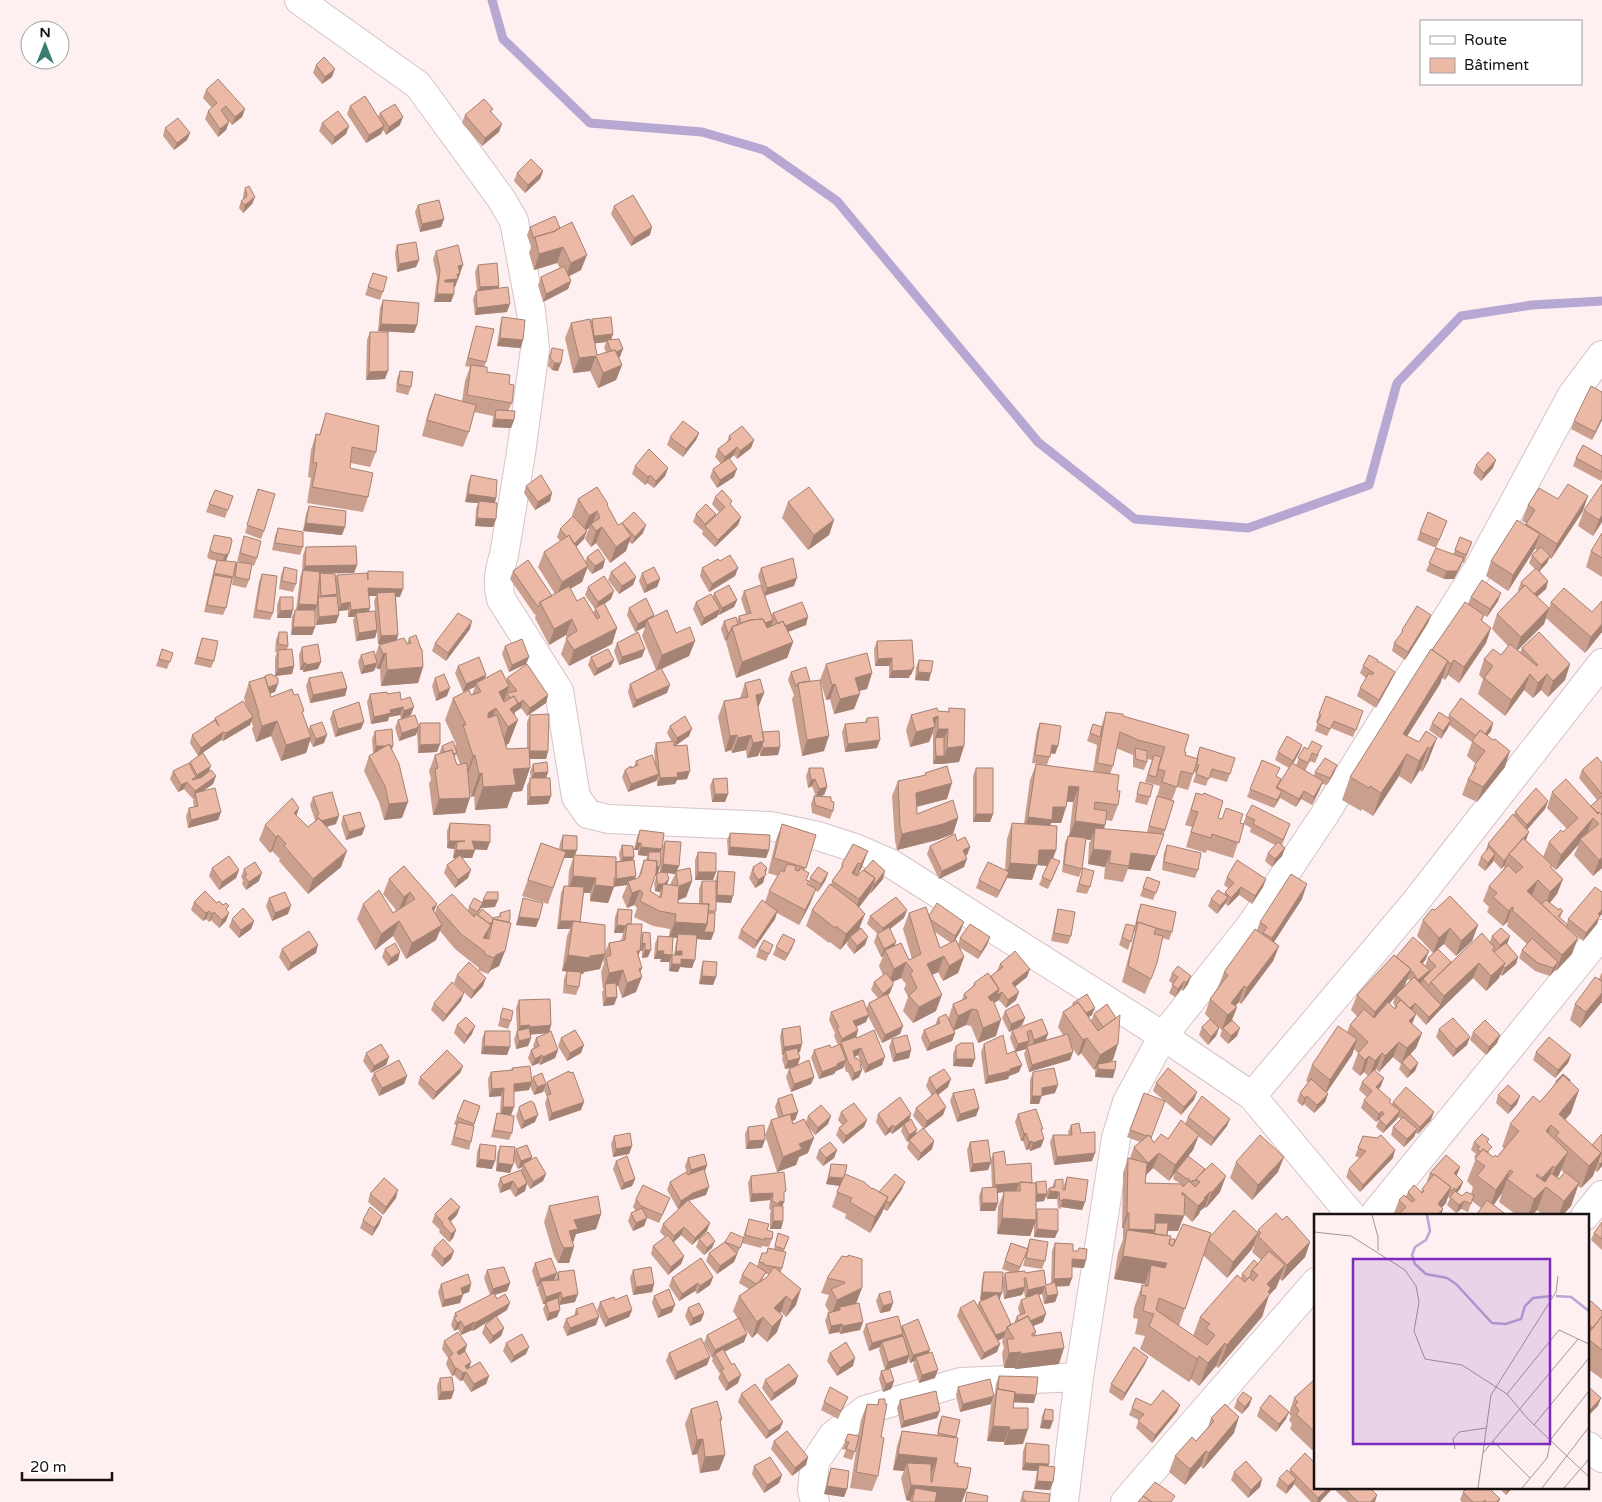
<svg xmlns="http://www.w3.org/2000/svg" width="1602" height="1502" font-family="'Varela Round',sans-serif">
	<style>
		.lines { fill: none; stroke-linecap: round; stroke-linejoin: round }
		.stream { stroke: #b6a7d3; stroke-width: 9 }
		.street-casing { stroke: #d6c4c7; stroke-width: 30 }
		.secondary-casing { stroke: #d6c4c7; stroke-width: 30 }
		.street { stroke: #fff; stroke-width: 28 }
		.secondary { stroke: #fff; stroke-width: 28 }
		.wall { fill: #ca9f8e; fill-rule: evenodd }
		.shaded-wall { fill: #a48274 }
		.building { fill: #ebb9a5; stroke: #a48274 }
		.inset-river { fill: none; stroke: #b6a7d3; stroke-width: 2.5 }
		.inset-road { fill: none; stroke: #a29697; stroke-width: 1 }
		.view { fill: #7b2cbf; fill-opacity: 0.15; stroke: #7b2cbf; stroke-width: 2.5 }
		.inset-edge { fill: none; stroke: #171112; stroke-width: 2.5 }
	</style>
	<rect width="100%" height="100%" fill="#feeff0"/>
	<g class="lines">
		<path class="stream" d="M 492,0 L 503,39 L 590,123 L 702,132 L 764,150 L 837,201 L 1038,442 L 1135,519 L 1248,528 L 1369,485 L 1397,383 L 1461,316 L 1532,305 L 1602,301"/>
		<g class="street-casing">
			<path id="street" d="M 1252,1096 L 1413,905 L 1602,663
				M 1373,1216 L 1602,934
				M 1585,1216 L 1602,1195
				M 815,1502 L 812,1490 L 815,1462 L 833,1435 L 865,1410 L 961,1382 L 1079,1377
				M 1064,1502 L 1079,1377 L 1116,1138 L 1127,1102 L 1163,1036 L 1251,925 L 1325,814 L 1406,683 L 1478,569 L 1572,395 L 1602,355
				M 1125,1502 L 1316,1282"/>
		</g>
		<g class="secondary-casing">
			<path id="secondary" d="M 299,0 L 418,85 L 486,178 L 502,200 L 514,221 L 531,311 L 535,349 L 521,453 L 504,555 C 499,571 497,583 501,599 L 559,691 L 576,797 L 588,814 L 608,819 L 770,826 L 818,836 L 855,848 L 890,863 L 1163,1036 L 1252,1096 L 1352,1216
				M 1588,1446 L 1602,1458"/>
		</g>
		<use href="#street" class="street"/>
		<use href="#secondary" class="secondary"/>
	</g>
	<path class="wall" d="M 316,65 L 332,77 L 322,84 L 313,73 Z
		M 206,90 L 245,109 L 242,117 L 232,125 L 229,121 L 229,122 L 226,130 L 218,137 L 205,119 L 208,111 L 212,108 L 203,98 Z
		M 350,106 L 378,117 L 380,113 L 400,125 L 386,135 L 383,130 L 381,134 L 366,143 L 347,114 Z
		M 493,109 L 491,112 L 499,132 L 482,146 L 462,123 L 465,115 Z
		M 322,123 L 349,126 L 346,134 L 332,145 L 319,131 Z
		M 165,128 L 190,133 L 187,140 L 174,150 L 163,136 Z
		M 543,171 L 540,179 L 525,193 L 514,181 L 517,173 Z
		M 245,188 L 255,197 L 252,204 L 243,213 L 239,208 L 241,201 L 243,199 L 243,196 Z
		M 418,205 L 444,219 L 441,227 L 420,232 L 415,212 Z
		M 614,206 L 650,235 L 631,246 L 611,214 Z
		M 530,227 L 560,228 L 581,270 L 568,277 L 571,281 L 568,289 L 543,302 L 538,285 L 541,277 L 560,268 L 557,263 L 534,270 L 529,253 L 531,247 L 527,235 Z
		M 397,245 L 419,260 L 416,267 L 397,272 L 395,253 Z
		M 436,251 L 463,265 L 460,273 L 459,273 L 455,287 L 454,287 L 451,302 L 434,302 L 437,278 L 433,259 Z
		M 478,265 L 499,288 L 507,312 L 475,315 L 473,299 L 476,291 L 477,291 L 475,272 Z
		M 373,273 L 383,292 L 380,300 L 365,295 Z
		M 383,300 L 417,325 L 414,333 L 378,331 L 380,308 Z
		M 502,317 L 521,348 L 497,346 L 500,325 Z
		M 592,319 L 613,334 L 611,340 L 620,357 L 619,358 L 622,365 L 616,380 L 598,388 L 590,371 L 573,373 L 565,338 L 571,323 L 590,323 ZM 606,342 L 604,348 L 606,352 L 597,355 L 595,343 Z
		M 476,326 L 486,362 L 484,367 L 487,372 L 509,384 L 512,403 L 508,411 L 514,420 L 511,428 L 492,427 L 493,416 L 474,412 L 469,432 L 463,447 L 422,436 L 429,409 L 435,394 L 462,401 L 465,381 L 470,367 L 465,366 Z
		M 370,332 L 385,379 L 366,380 L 367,340 Z
		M 552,348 L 558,371 L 552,370 L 548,366 L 549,356 Z
		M 400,371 L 411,387 L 408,395 L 396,392 L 397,379 Z
		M 1602,392 L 1602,420 L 1592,440 L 1571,429 L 1574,421 Z
		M 326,413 L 376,452 L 370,467 L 351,463 L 350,468 L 368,497 L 363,512 L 307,503 L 311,478 L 308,477 L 311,450 L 316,434 L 319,435 Z
		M 699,433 L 696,440 L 683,457 L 667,445 L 670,437 Z
		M 729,436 L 754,440 L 751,448 L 737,459 L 734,455 L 730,459 L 734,477 L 717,488 L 710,477 L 713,469 L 721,464 L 715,457 L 718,449 L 727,442 Z
		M 1602,456 L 1602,479 L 1601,481 L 1573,466 L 1576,458 Z
		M 1476,465 L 1493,468 L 1481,481 L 1473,473 Z
		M 635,466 L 668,468 L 665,476 L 654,488 L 647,483 L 645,485 L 632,474 Z
		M 471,475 L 496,498 L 495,503 L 493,527 L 475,526 L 476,509 L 478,503 L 465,502 L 468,483 Z
		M 526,486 L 550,501 L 535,510 L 524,493 Z
		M 258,489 L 264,531 L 261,539 L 245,533 Z
		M 233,496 L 225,518 L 206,512 L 209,504 Z
		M 715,497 L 731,505 L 741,517 L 738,525 L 715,547 L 702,534 L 703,531 L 693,522 L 696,514 L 716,514 L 715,516 L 719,512 L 712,504 Z
		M 578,499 L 607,506 L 618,525 L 643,533 L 632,544 L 629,542 L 626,551 L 610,563 L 596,543 L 591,547 L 585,539 L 589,528 L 586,530 L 584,539 L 576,547 L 585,562 L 587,557 L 603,568 L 592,574 L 587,568 L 582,582 L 570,589 L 577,601 L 593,613 L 595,609 L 585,595 L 588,587 L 611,599 L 604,604 L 617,628 L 612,644 L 569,666 L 561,654 L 567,637 L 566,635 L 549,645 L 535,618 L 536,614 L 535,615 L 510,579 L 513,571 L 552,596 L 555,594 L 538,567 L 544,552 L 560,541 L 557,537 L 560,529 L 573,517 L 572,515 Z
		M 1558,499 L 1583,511 L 1551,559 L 1549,558 L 1547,563 L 1539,571 L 1548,581 L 1546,589 L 1537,597 L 1549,608 L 1551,602 L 1592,612 L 1602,601 L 1602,632 L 1585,653 L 1546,618 L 1544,624 L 1517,650 L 1520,653 L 1522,648 L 1570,664 L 1565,680 L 1548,697 L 1541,690 L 1533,698 L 1524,690 L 1505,716 L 1478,694 L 1483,679 L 1479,675 L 1484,659 L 1501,655 L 1508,646 L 1492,629 L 1497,614 L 1519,591 L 1518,590 L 1521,582 L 1535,569 L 1529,563 L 1532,555 L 1537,550 L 1535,549 L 1508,591 L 1486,576 L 1491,561 L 1525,525 L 1526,523 L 1522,521 L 1528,505 Z
		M 788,502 L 834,520 L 829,535 L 808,550 L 782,518 Z
		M 309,506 L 342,535 L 303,531 L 306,514 Z
		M 1584,510 L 1602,522 L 1593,536 L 1578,526 Z
		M 1447,521 L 1436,548 L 1417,540 L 1420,532 Z
		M 278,528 L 303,547 L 300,555 L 272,550 L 275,536 Z
		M 1602,533 L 1602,577 L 1586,567 L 1591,551 Z
		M 214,535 L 231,538 L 226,561 L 225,561 L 233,577 L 226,608 L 223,615 L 204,612 L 214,568 L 217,561 L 209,559 L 207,557 Z
		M 244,536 L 257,558 L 254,566 L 252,565 L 249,580 L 246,588 L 232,585 L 234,570 L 237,562 L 247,564 L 237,561 Z
		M 1460,537 L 1472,542 L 1464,563 L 1462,562 L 1454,579 L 1444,579 L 1426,571 L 1436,548 L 1453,555 Z
		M 306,547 L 357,565 L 354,573 L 329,573 L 335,579 L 337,575 L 367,575 L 368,571 L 400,597 L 396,597 L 398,635 L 397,640 L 407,644 L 409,638 L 423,667 L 418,683 L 381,686 L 380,669 L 377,669 L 376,667 L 374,671 L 361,674 L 358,662 L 361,655 L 375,656 L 379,645 L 383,644 L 378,644 L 377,631 L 375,638 L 356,641 L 353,620 L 355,617 L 348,617 L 348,610 L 338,611 L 336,623 L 316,625 L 315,608 L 315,627 L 312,635 L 291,635 L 292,617 L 295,610 L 296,610 L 300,578 L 302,571 L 303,555 ZM 369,596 L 376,596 L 374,601 L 376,618 L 369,611 Z
		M 720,561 L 738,568 L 735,576 L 709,592 L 700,576 L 702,568 Z
		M 284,567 L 296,584 L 293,592 L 279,589 L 281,575 Z
		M 761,568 L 794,586 L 765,595 L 771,616 L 773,613 L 806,625 L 788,632 L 793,642 L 787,658 L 736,678 L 726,642 L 727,640 L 725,641 L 721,629 L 724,621 L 737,621 L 739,616 L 746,614 L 741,599 L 744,591 L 761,585 L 758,576 Z
		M 611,572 L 636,577 L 633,585 L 619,594 L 608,580 Z
		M 642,573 L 660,579 L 657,587 L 644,593 L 639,581 Z
		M 262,574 L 273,613 L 270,620 L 253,618 L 259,582 Z
		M 714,593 L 737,600 L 734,607 L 719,615 L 718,615 L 717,617 L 701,626 L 693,609 L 696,602 L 713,596 Z
		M 280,597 L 291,618 L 277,618 L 277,605 Z
		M 1471,597 L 1498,601 L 1487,617 L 1484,615 L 1482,621 L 1491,628 L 1486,643 L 1459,683 L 1448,675 L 1445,680 L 1442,678 L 1440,684 L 1407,736 L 1419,742 L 1437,738 L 1428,761 L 1422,772 L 1420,770 L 1411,784 L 1399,776 L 1373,816 L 1362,809 L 1361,811 L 1342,800 L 1350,777 L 1432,650 L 1468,604 Z
		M 629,608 L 654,617 L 676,633 L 695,641 L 689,656 L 662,669 L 667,693 L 633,708 L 628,692 L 630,684 L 656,670 L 642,636 L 645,627 L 635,632 L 627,615 Z
		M 1431,615 L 1428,623 L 1405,660 L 1392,651 L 1394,643 L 1400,636 L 1402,630 Z
		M 470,629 L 446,661 L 432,651 L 435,643 Z
		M 279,632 L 288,646 L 287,649 L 294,666 L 292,674 L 275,676 L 275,658 L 277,652 L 275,652 L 276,640 Z
		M 202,638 L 214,661 L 211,668 L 194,664 Z
		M 877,641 L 914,668 L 911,675 L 910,675 L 909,678 L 889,678 L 889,666 L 875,666 L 874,649 Z
		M 617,643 L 642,657 L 619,665 L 614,651 Z
		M 505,646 L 529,657 L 526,664 L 509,672 L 502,654 Z
		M 302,647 L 318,669 L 303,672 L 303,670 L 300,670 L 299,655 Z
		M 162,649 L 173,653 L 167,669 L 156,666 Z
		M 591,657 L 611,667 L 594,676 L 588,665 Z
		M 919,660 L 929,681 L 915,680 L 916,667 Z
		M 1378,662 L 1392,679 L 1376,708 L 1357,696 L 1360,688 L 1366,678 L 1360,673 L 1363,666 Z
		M 826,664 L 872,673 L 867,689 L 859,691 L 854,709 L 834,714 L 830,699 L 826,700 L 820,680 Z
		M 458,666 L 485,678 L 506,680 L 507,678 L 548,695 L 546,703 L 527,716 L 521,708 L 515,712 L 509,743 L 506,745 L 507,749 L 527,748 L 527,722 L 530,715 L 548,751 L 546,759 L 530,759 L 530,768 L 522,791 L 513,792 L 507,808 L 475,810 L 474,796 L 471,797 L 470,792 L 465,813 L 433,815 L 429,784 L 431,779 L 429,771 L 435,755 L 439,754 L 442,746 L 455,747 L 456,744 L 445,720 L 453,698 L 472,695 L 475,687 L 463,692 L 455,673 ZM 456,754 L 460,764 L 457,765 L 455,758 Z
		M 791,672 L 810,681 L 824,751 L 802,756 L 792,699 L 794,695 L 788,680 Z
		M 309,678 L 347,688 L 345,696 L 310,703 L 306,686 Z
		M 435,678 L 447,696 L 436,701 L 432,686 Z
		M 249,682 L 275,692 L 270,693 L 271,697 L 303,715 L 309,730 L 310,726 L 324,743 L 313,747 L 310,741 L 306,753 L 281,761 L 271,736 L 256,742 L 252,729 L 253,726 L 251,721 L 250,725 L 223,741 L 221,740 L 198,756 L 190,743 L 192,735 L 214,720 L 215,718 L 246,706 L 244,698 Z
		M 745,683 L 764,693 L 758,707 L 762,732 L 780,747 L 778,755 L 760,756 L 760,752 L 758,756 L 747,758 L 746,750 L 732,753 L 731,750 L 725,752 L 718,717 L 724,701 L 740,698 Z
		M 370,694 L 387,694 L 401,700 L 411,715 L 403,718 L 416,735 L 399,741 L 395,728 L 398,720 L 401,719 L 400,715 L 389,717 L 388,721 L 371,724 L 367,702 Z
		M 1326,696 L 1363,711 L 1353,737 L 1331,728 L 1327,736 L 1315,731 L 1318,722 L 1316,722 Z
		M 949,708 L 964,746 L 959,762 L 941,764 L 941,763 L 941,764 L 933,764 L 933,733 L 929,742 L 910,747 L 906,730 L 911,715 L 938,711 L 948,712 Z
		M 333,711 L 361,729 L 335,737 L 330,719 Z
		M 1106,712 L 1123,716 L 1184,752 L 1185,755 L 1196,759 L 1200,747 L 1235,758 L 1227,782 L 1209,777 L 1206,786 L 1193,782 L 1196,773 L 1194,772 L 1188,790 L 1177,787 L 1172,800 L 1165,830 L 1150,871 L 1128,869 L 1123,882 L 1104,879 L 1105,867 L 1088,864 L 1089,843 L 1091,840 L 1086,839 L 1082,869 L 1079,877 L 1062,872 L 1065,843 L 1068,836 L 1069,836 L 1073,802 L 1067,802 L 1066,807 L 1061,823 L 1051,823 L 1050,826 L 1056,850 L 1053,859 L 1057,869 L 1048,889 L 1039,885 L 1047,866 L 1037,865 L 1032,880 L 1007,878 L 997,898 L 976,888 L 979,880 L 1005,870 L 1007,839 L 1012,823 L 1024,824 L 1030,780 L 1036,764 L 1093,772 L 1097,745 L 1087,741 L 1093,724 L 1101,727 ZM 1116,748 L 1133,755 L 1133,767 L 1144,770 L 1147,762 L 1147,759 L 1152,760 L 1145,782 L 1160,786 L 1147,832 L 1104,829 L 1106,820 L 1112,821 L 1118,805 L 1117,791 L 1110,774 L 1113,766 Z
		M 1449,715 L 1493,723 L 1491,731 L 1487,736 L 1505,767 L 1477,802 L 1462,795 L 1468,779 L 1470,776 L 1474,766 L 1476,764 L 1467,756 L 1472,742 L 1449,725 L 1448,728 L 1441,739 L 1429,730 L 1432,723 L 1448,718 Z
		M 867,718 L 877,748 L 845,752 L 842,732 L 845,724 L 865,722 Z
		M 420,723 L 440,744 L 437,752 L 418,753 L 417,731 Z
		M 1040,723 L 1058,746 L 1055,754 L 1051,753 L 1047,765 L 1032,763 L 1037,730 Z
		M 670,726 L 689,736 L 675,746 L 674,745 L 687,779 L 677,780 L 675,784 L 657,786 L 657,779 L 656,781 L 628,792 L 622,777 L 625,770 L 634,767 L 636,761 L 655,763 L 654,751 L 656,743 L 672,742 L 667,733 Z
		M 375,731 L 393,746 L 392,749 L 402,818 L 384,820 L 379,802 L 364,771 L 369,756 L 373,753 L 372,739 Z
		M 1302,745 L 1299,753 L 1293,764 L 1296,765 L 1304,747 L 1319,754 L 1315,763 L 1310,761 L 1305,771 L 1314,776 L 1315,772 L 1334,773 L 1327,785 L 1322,784 L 1312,805 L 1301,799 L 1296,807 L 1280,798 L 1274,808 L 1247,797 L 1262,760 L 1276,776 L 1281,779 L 1277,788 L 1289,768 L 1275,760 L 1278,752 Z
		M 190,762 L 209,771 L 216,776 L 213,784 L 202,792 L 221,812 L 218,820 L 188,828 L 186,816 L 189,808 L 194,807 L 193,801 L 194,798 L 193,799 L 184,789 L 178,792 L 170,779 L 173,771 L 189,764 Z
		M 1602,763 L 1602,868 L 1593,876 L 1574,855 L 1579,844 L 1556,870 L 1551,866 L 1551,867 L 1563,879 L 1557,894 L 1550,903 L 1559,910 L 1563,911 L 1560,918 L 1567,924 L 1568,919 L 1602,892 L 1602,914 L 1599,917 L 1597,924 L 1583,941 L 1567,928 L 1572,954 L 1556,971 L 1555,970 L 1550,976 L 1535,971 L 1519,958 L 1522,950 L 1527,944 L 1507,926 L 1508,923 L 1507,922 L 1503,926 L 1487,912 L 1489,907 L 1483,901 L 1489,886 L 1503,870 L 1505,865 L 1501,869 L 1493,860 L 1485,871 L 1478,865 L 1481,857 L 1485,852 L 1488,844 L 1514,815 L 1515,812 L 1548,801 L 1545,809 L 1527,830 L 1526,840 L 1543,857 L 1549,842 L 1563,832 L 1567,829 L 1547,808 L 1552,792 L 1591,806 L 1597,800 L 1579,778 L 1582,770 Z
		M 533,764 L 548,772 L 546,778 L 551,796 L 548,804 L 527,805 L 527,785 L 531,778 L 530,772 Z
		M 809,768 L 827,787 L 824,795 L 818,797 L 831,801 L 833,811 L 830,819 L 812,813 L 811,804 L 814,796 L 816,797 L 812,786 L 808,788 L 806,776 Z
		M 976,768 L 993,814 L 990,822 L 973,822 L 973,776 Z
		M 925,773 L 947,799 L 917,807 L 917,814 L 958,818 L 953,834 L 937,840 L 897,850 L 895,841 L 892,796 L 898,781 L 925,776 Z
		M 713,779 L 728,794 L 725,802 L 712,802 L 710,786 Z
		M 1140,782 L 1150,797 L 1147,805 L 1135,802 Z
		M 1196,793 L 1218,818 L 1243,824 L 1246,816 L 1290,824 L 1282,845 L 1285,848 L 1282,856 L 1272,867 L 1265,861 L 1268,853 L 1275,845 L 1250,832 L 1251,828 L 1244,824 L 1233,858 L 1207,850 L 1206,853 L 1186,847 L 1192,827 L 1185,825 Z
		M 313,797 L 336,824 L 326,827 L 341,867 L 308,894 L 279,861 L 280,859 L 272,851 L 270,853 L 259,840 L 265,825 L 296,815 L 308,827 L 315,821 L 315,820 L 310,805 Z
		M 343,816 L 362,835 L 346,840 L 341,824 Z
		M 450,823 L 487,850 L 475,849 L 472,858 L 462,858 L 468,878 L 455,888 L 444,873 L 447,865 L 456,858 L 453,858 L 454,849 L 447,848 L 447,831 Z
		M 782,824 L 816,835 L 805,870 L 806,880 L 808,885 L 810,878 L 828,873 L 825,881 L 818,892 L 815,890 L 810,904 L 799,925 L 777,913 L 775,919 L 754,949 L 738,938 L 741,930 L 765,902 L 769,891 L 778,876 L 768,873 L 776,840 Z
		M 640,830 L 661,852 L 660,867 L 658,874 L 660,872 L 662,848 L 665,841 L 679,866 L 677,870 L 692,881 L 686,897 L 678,900 L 678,903 L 699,904 L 699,889 L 702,881 L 715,881 L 718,871 L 731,903 L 716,902 L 714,932 L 711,940 L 697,939 L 692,968 L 680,967 L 678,972 L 669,971 L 669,962 L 660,962 L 661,959 L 654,959 L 655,944 L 658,936 L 669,937 L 670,929 L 653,926 L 634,917 L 637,908 L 634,905 L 627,908 L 622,897 L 627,885 L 614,886 L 608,903 L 590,901 L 590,893 L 584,893 L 580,922 L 605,952 L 609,943 L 621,941 L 623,933 L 614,933 L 615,917 L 618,909 L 631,924 L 641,937 L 643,932 L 648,957 L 642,958 L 642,951 L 640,951 L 638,956 L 640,972 L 636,992 L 622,998 L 618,986 L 616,986 L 617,997 L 614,1005 L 603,1006 L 602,992 L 604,989 L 603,989 L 601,972 L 604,963 L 603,959 L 600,969 L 584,972 L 583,974 L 581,973 L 579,987 L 576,995 L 563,993 L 564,979 L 567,971 L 562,971 L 567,936 L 570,929 L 557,929 L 561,893 L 564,886 L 568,886 L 569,871 L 573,858 L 564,858 L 548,904 L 522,896 L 541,843 L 559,849 L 560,843 L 563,835 L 575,855 L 616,862 L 620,861 L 619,853 L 622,845 L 633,860 L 635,879 L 638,878 L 644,860 L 646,860 L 647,856 L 638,855 L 638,850 L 634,850 L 637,837 ZM 667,873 L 675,874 L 670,885 L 667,885 L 669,879 ZM 655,875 L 657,875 L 654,883 L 655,891 L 660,892 L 659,897 L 650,891 ZM 673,937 L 677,938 L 676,942 L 674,955 L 672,955 Z
		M 730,833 L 769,850 L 766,858 L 728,855 L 727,840 Z
		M 957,841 L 970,847 L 967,855 L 965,856 L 964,867 L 939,879 L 927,854 L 930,846 Z
		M 853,844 L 862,867 L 857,876 L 883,879 L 871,893 L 870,892 L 859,907 L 860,929 L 865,945 L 854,954 L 847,945 L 848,941 L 840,950 L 830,942 L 829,943 L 806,926 L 812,910 L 831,885 L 832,881 L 840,870 L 842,864 Z
		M 1167,845 L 1198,870 L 1195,878 L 1162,870 L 1164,853 Z
		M 698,852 L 716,872 L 713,880 L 695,880 L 695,860 Z
		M 404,866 L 435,913 L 437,907 L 468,910 L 469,907 L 482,902 L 495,907 L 481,908 L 477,915 L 493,918 L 499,917 L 500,913 L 509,922 L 505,951 L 499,966 L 491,970 L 488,974 L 478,970 L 479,968 L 455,949 L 440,931 L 436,940 L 406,959 L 393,936 L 375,950 L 357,919 L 363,904 L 393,913 L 396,910 L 383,894 L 389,879 Z
		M 753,867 L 767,868 L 763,883 L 755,888 L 749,878 Z
		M 212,868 L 239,870 L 236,878 L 219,890 L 209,876 Z
		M 1083,868 L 1090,887 L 1087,894 L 1076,892 Z
		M 244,869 L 259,881 L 246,890 L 242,884 L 243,880 L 241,877 Z
		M 1147,877 L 1160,882 L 1153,900 L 1140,896 Z
		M 1227,877 L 1266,879 L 1263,887 L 1252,904 L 1239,895 L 1228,906 L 1225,903 L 1217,914 L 1208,906 L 1211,899 L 1224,894 L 1225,892 L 1228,888 L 1224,885 Z
		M 269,898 L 288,914 L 272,921 L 266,906 Z
		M 523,898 L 539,919 L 536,927 L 516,925 Z
		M 1302,899 L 1274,942 L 1279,946 L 1273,961 L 1241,1004 L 1239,1002 L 1235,1006 L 1237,1007 L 1232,1020 L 1237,1036 L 1228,1044 L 1220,1036 L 1222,1030 L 1216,1025 L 1219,1028 L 1216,1036 L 1208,1045 L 1199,1035 L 1202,1027 L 1210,1019 L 1205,1014 L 1210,999 L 1218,987 L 1224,972 L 1257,930 L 1260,922 Z
		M 194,902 L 217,903 L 227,911 L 226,921 L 219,928 L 211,920 L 209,922 L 206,919 L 203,921 L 191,910 Z
		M 1141,904 L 1172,932 L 1169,940 L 1162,938 L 1151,979 L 1145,994 L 1122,982 L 1135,932 L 1134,932 L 1128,950 L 1119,945 L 1126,924 L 1135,926 L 1138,912 Z
		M 1058,909 L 1071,936 L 1068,944 L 1051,941 L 1056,917 Z
		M 1435,910 L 1478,925 L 1472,941 L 1456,956 L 1444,944 L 1438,949 L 1451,962 L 1490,942 L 1492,936 L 1510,936 L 1507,944 L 1518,957 L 1516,964 L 1502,976 L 1500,974 L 1499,978 L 1486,991 L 1473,978 L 1439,1011 L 1426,1025 L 1416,1014 L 1412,1024 L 1422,1033 L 1416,1048 L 1410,1055 L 1418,1063 L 1415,1071 L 1407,1078 L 1399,1069 L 1401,1064 L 1393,1057 L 1379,1072 L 1376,1069 L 1375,1070 L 1381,1086 L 1379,1089 L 1390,1103 L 1392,1104 L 1393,1102 L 1431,1120 L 1418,1134 L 1416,1133 L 1414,1137 L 1404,1147 L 1391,1135 L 1393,1127 L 1401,1119 L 1398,1117 L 1397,1119 L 1383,1133 L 1376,1127 L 1379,1119 L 1376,1122 L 1361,1108 L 1364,1100 L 1367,1097 L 1359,1090 L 1362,1082 L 1368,1076 L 1364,1072 L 1360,1076 L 1352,1069 L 1358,1053 L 1354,1049 L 1352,1055 L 1326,1093 L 1328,1094 L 1325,1102 L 1314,1113 L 1304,1104 L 1302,1106 L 1297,1101 L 1300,1093 L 1308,1082 L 1306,1081 L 1312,1065 L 1347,1032 L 1350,1025 L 1357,1016 L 1351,1010 L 1357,995 L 1396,957 L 1426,959 L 1423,963 L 1425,966 L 1428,958 L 1433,953 L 1417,936 L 1423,920 ZM 1409,979 L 1410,981 L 1400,992 L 1405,985 L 1406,981 ZM 1395,997 L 1393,1003 L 1395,1006 L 1394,1009 L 1389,1004 Z
		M 909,913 L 929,916 L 961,930 L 955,940 L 958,945 L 960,938 L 987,945 L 978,959 L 959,947 L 964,957 L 958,973 L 943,981 L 938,972 L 932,975 L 936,1011 L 913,1023 L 903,1011 L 908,997 L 904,989 L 906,984 L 901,978 L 893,982 L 890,993 L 888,995 L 903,1026 L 900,1034 L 882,1043 L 868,1016 L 866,1022 L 856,1027 L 858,1030 L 856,1037 L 857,1038 L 882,1065 L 865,1073 L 861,1065 L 861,1066 L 862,1070 L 859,1077 L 852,1081 L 848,1072 L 846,1072 L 844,1065 L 843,1068 L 836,1071 L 834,1074 L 819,1079 L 811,1058 L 814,1050 L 831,1048 L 838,1045 L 834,1036 L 835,1033 L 829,1020 L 831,1012 L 866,1009 L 869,1003 L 878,998 L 871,990 L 874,982 L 883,975 L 879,966 L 883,956 L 881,957 L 874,942 L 877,934 L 878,934 L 867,924 L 870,916 L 904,918 L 890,929 L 895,946 L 909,960 L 912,959 L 903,929 ZM 935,932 L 951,943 L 940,948 ZM 858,1055 L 860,1062 L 855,1059 L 855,1057 Z
		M 232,919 L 254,921 L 251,929 L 239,938 L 229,927 Z
		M 795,940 L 792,948 L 785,961 L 773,955 L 776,947 Z
		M 773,945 L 766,961 L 756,957 L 759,949 Z
		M 282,949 L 316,953 L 288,971 L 279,957 Z
		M 385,949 L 398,960 L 388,966 L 382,957 Z
		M 703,961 L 716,977 L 713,985 L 699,984 L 701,969 Z
		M 1000,964 L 1027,977 L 1015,986 L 1016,1000 L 1006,1008 L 999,1000 L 994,1003 L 996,1036 L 978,1043 L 971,1026 L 966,1025 L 953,1031 L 955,1033 L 952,1041 L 927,1051 L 921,1038 L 924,1030 L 935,1025 L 938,1018 L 948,1019 L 953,1004 L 962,1000 L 964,994 L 973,986 L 974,983 L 991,976 L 997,971 Z
		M 1602,972 L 1602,1003 L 1601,1003 L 1580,1028 L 1570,1020 L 1575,1004 L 1599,979 Z
		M 1172,973 L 1191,976 L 1188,984 L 1183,991 L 1181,989 L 1175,997 L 1169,993 L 1173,984 L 1169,981 Z
		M 457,975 L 483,986 L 471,999 L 454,983 Z
		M 519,1000 L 551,1025 L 549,1033 L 558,1050 L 555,1058 L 540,1065 L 539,1063 L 532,1066 L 528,1058 L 531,1050 L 534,1048 L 533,1046 L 536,1038 L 548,1033 L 531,1034 L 531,1038 L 528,1046 L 516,1049 L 514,1039 L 517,1031 L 516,1008 Z
		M 461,1001 L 443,1022 L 431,1010 L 434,1003 Z
		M 1073,1003 L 1092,1015 L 1089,1017 L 1091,1021 L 1094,1014 L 1107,1004 L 1113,1060 L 1109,1062 L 1113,1078 L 1095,1077 L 1095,1071 L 1096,1069 L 1094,1070 L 1081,1053 L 1078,1056 L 1072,1048 L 1073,1052 L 1070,1060 L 1029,1072 L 1024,1054 L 1026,1049 L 1016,1052 L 1019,1072 L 1009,1076 L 1008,1079 L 985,1084 L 981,1052 L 984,1044 L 1007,1054 L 1015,1051 L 1010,1038 L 1012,1030 L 1009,1032 L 1002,1018 L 1005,1011 L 1025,1018 L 1022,1025 L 1013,1030 L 1042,1019 L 1048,1034 L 1045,1040 L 1063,1035 L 1058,1027 L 1063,1012 L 1072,1006 Z
		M 503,1008 L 511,1021 L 508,1029 L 498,1026 Z
		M 457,1025 L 472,1034 L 464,1044 L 454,1033 Z
		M 782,1029 L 800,1052 L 798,1052 L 800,1058 L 798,1065 L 814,1077 L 811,1084 L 791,1092 L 786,1077 L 789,1069 L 794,1067 L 785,1069 L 782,1059 L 783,1055 L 782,1055 L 780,1037 Z
		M 1439,1029 L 1467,1045 L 1453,1057 L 1436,1037 Z
		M 485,1031 L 510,1047 L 507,1055 L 481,1054 L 482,1039 Z
		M 1473,1032 L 1500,1035 L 1497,1043 L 1486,1055 L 1470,1040 Z
		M 561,1038 L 581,1053 L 567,1061 L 558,1046 Z
		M 892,1039 L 911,1050 L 909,1058 L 893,1062 L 889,1047 Z
		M 956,1046 L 972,1067 L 953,1066 L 953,1054 Z
		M 1536,1052 L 1571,1055 L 1568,1063 L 1555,1078 L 1533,1060 Z
		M 366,1053 L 389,1057 L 386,1065 L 371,1073 L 363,1061 Z
		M 463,1066 L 460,1073 L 433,1100 L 418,1084 L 420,1077 Z
		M 512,1068 L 532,1080 L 533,1077 L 546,1084 L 543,1092 L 534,1095 L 530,1086 L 529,1090 L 514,1092 L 514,1107 L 511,1115 L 508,1115 L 512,1133 L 509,1140 L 491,1137 L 497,1113 L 500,1114 L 501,1096 L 489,1097 L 488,1079 L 491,1072 L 511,1070 Z
		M 1033,1072 L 1055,1093 L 1042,1096 L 1039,1104 L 1030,1104 L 1030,1080 Z
		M 374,1073 L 407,1076 L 404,1084 L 379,1096 L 371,1080 Z
		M 929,1078 L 948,1087 L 938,1095 L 943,1115 L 924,1129 L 934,1141 L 932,1149 L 918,1161 L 907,1148 L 909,1141 L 907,1142 L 901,1131 L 903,1126 L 892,1134 L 890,1132 L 885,1136 L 876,1122 L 878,1114 L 909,1120 L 917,1130 L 915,1135 L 923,1128 L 913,1116 L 916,1108 L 932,1096 L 926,1086 Z
		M 1556,1081 L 1570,1081 L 1571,1113 L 1565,1120 L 1592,1145 L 1602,1134 L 1602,1166 L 1597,1172 L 1595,1170 L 1593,1176 L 1581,1188 L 1578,1186 L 1571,1206 L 1562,1216 L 1544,1216 L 1537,1210 L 1532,1215 L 1533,1216 L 1518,1216 L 1499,1202 L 1502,1193 L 1493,1205 L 1508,1216 L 1476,1216 L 1481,1208 L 1472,1201 L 1468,1212 L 1461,1209 L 1456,1213 L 1447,1205 L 1450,1198 L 1449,1198 L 1448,1197 L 1446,1203 L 1442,1207 L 1441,1216 L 1393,1216 L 1399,1200 L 1406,1196 L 1408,1192 L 1421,1192 L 1422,1189 L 1429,1182 L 1427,1181 L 1430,1173 L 1460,1167 L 1456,1175 L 1463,1182 L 1460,1189 L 1457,1193 L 1462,1196 L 1471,1194 L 1473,1187 L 1467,1181 L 1476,1158 L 1474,1157 L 1476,1154 L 1471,1150 L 1474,1142 L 1489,1139 L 1487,1143 L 1489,1154 L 1493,1157 L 1497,1157 L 1504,1148 L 1502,1147 L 1510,1124 L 1540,1102 L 1554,1085 ZM 1561,1170 L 1564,1173 L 1559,1179 L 1557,1177 Z
		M 547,1082 L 581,1110 L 549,1121 L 545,1103 L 547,1097 L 544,1090 Z
		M 1156,1083 L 1194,1100 L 1181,1115 L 1153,1091 Z
		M 953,1093 L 979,1108 L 976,1116 L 957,1122 L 950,1101 Z
		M 1144,1093 L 1151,1139 L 1154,1143 L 1168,1139 L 1185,1124 L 1188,1117 L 1227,1126 L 1211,1146 L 1198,1136 L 1193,1150 L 1188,1156 L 1220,1192 L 1206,1208 L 1205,1207 L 1200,1211 L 1199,1214 L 1192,1222 L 1184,1214 L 1178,1231 L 1168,1231 L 1167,1236 L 1170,1239 L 1174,1245 L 1209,1238 L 1257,1232 L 1258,1230 L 1282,1220 L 1310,1242 L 1305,1257 L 1282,1281 L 1280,1279 L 1276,1288 L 1269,1295 L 1262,1317 L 1218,1368 L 1216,1366 L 1199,1386 L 1191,1379 L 1189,1382 L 1140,1349 L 1145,1336 L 1135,1334 L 1138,1319 L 1133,1318 L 1134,1308 L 1142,1285 L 1144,1286 L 1145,1284 L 1114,1279 L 1118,1253 L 1123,1239 L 1123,1228 L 1122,1228 L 1123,1173 L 1128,1158 L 1130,1158 L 1134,1147 L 1140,1142 L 1127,1137 ZM 1153,1168 L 1169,1181 L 1175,1173 L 1173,1179 L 1181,1184 L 1145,1183 L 1146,1175 ZM 1253,1246 L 1254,1247 L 1252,1252 L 1261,1260 L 1258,1264 L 1242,1274 L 1241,1278 L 1200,1317 L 1193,1336 L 1179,1326 L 1203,1255 L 1227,1278 L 1252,1249 Z
		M 1498,1095 L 1517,1104 L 1508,1114 L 1496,1103 Z
		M 778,1099 L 798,1112 L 795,1120 L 792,1121 L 793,1124 L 806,1122 L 808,1116 L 828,1124 L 815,1135 L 809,1128 L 808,1153 L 799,1157 L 796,1165 L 777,1172 L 765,1135 L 771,1120 L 778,1118 L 775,1107 Z
		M 464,1100 L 480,1106 L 474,1125 L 471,1142 L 469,1150 L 451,1145 L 456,1125 L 454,1124 Z
		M 519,1108 L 535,1122 L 521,1129 L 516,1116 Z
		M 841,1112 L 867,1120 L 864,1127 L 843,1144 L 836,1135 L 839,1128 L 842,1125 L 838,1120 Z
		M 1018,1114 L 1042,1132 L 1041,1147 L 1030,1151 L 1029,1149 L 1026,1150 L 1023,1141 L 1021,1141 L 1015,1122 Z
		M 1071,1125 L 1081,1133 L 1095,1153 L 1092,1161 L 1054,1165 L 1050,1142 L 1053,1135 L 1069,1135 L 1068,1132 Z
		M 748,1127 L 762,1148 L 746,1149 L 745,1134 Z
		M 614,1136 L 632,1146 L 629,1154 L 613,1157 L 611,1144 Z
		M 1363,1136 L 1393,1158 L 1360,1192 L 1346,1177 L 1349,1169 L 1360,1158 L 1355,1156 Z
		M 970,1142 L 991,1160 L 993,1153 L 1006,1165 L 1047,1192 L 1049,1188 L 1052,1187 L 1055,1180 L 1063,1190 L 1064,1185 L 1067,1177 L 1085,1202 L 1082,1210 L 1061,1207 L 1061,1209 L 1058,1208 L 1057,1199 L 1047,1199 L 1046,1196 L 1044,1201 L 1036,1202 L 1036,1213 L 1037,1209 L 1055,1238 L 1034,1237 L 1034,1224 L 1030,1236 L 997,1234 L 998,1207 L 1004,1192 L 998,1193 L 998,1203 L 995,1211 L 980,1211 L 979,1196 L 982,1188 L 992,1187 L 991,1163 L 988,1170 L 970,1172 L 967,1150 Z
		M 480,1144 L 492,1169 L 476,1167 L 477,1152 Z
		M 500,1146 L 514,1154 L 516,1149 L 532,1157 L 531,1160 L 546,1174 L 543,1181 L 530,1189 L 527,1184 L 525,1191 L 515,1197 L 510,1189 L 500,1193 L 498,1185 L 500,1178 L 521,1170 L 522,1167 L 518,1169 L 513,1159 L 510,1173 L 496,1171 L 497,1154 Z
		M 819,1150 L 837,1150 L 834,1158 L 823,1166 L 816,1158 Z
		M 688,1158 L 707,1165 L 705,1171 L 706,1195 L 689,1201 L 707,1231 L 692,1245 L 681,1235 L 673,1242 L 684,1256 L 681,1264 L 668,1275 L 651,1254 L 653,1246 L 665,1237 L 660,1232 L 663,1224 L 683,1206 L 678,1209 L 667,1190 L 670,1182 L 687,1174 L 685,1166 Z
		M 616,1161 L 635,1179 L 632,1186 L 621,1190 L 613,1169 Z
		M 1236,1162 L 1278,1172 L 1252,1200 L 1230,1178 Z
		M 831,1164 L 845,1174 L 872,1189 L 879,1192 L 902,1189 L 887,1211 L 883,1209 L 882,1213 L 870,1233 L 845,1218 L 846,1214 L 832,1207 L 839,1186 L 826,1184 Z
		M 751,1176 L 784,1196 L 784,1202 L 782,1206 L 783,1221 L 781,1229 L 770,1229 L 770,1214 L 771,1210 L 769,1209 L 770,1200 L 750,1202 L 748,1183 Z
		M 370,1194 L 396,1198 L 383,1215 L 368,1202 Z
		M 636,1199 L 667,1206 L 659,1223 L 647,1218 L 644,1226 L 633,1231 L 628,1221 L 631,1213 L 636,1211 L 633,1207 Z
		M 549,1206 L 601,1214 L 596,1229 L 576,1234 L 573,1243 L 569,1263 L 558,1263 L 554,1256 L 544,1222 Z
		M 435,1214 L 457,1215 L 451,1221 L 456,1230 L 453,1238 L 449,1242 L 439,1232 L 440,1230 L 432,1222 Z
		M 382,1217 L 379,1225 L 372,1236 L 360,1228 L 363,1220 Z
		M 749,1219 L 767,1230 L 772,1239 L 769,1247 L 762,1246 L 761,1248 L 742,1243 L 734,1262 L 717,1274 L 706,1261 L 709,1253 L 725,1242 L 743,1237 Z
		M 1602,1222 L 1602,1250 L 1591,1240 L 1594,1233 Z
		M 778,1233 L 789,1237 L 784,1251 L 782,1268 L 781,1272 L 796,1305 L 786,1317 L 781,1312 L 779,1313 L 777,1332 L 767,1342 L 757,1333 L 752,1338 L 742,1325 L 747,1334 L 744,1342 L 725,1351 L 738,1383 L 726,1391 L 718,1378 L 720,1374 L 712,1361 L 713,1357 L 712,1358 L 704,1343 L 707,1335 L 738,1319 L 733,1311 L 739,1296 L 749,1289 L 739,1283 L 742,1275 L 757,1266 L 762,1253 L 766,1253 L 768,1248 L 774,1249 ZM 765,1274 L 769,1274 L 767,1277 L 762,1280 Z
		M 699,1239 L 712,1248 L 704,1255 L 696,1247 Z
		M 1030,1239 L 1045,1261 L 1042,1269 L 1023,1266 L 1026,1253 L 1019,1271 L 1025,1273 L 1046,1285 L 1051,1283 L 1052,1251 L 1055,1243 L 1073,1251 L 1078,1251 L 1079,1248 L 1084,1268 L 1072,1267 L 1072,1278 L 1069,1286 L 1056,1286 L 1058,1294 L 1055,1302 L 1044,1304 L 1042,1294 L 1039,1295 L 1043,1322 L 1033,1326 L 1036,1332 L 1035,1336 L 1059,1364 L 1015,1369 L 1015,1368 L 1004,1368 L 1002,1354 L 1004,1347 L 1002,1342 L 1003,1338 L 998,1341 L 997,1352 L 981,1360 L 957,1316 L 960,1308 L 977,1306 L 979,1302 L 982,1300 L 980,1300 L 982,1280 L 984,1272 L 1002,1280 L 1005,1273 L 1010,1272 L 1002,1269 L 1011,1243 L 1027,1248 ZM 1002,1282 L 1004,1299 L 1022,1295 L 1024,1291 L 1025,1297 L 1030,1297 L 1021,1300 L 1018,1308 L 1020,1315 L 1017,1316 L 1014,1323 L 1011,1324 L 1000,1300 Z
		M 434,1248 L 454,1251 L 451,1259 L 442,1267 L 431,1255 Z
		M 842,1256 L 856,1303 L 863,1322 L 860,1330 L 840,1334 L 839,1332 L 829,1334 L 825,1321 L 828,1313 L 829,1312 L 825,1305 L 829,1295 L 821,1293 L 827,1278 Z
		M 535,1263 L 554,1281 L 555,1280 L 558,1272 L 575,1302 L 559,1305 L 557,1317 L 547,1321 L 543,1309 L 545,1304 L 543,1304 L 538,1289 L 539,1286 L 537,1287 L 532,1271 Z
		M 487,1270 L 510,1283 L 507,1291 L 495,1295 L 497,1299 L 507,1310 L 496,1317 L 504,1328 L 501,1336 L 490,1344 L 482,1333 L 485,1325 L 492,1319 L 473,1331 L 472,1330 L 461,1335 L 458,1329 L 454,1331 L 451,1325 L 455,1313 L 490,1295 L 484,1278 Z
		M 633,1270 L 654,1284 L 652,1292 L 633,1295 L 630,1278 Z
		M 713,1277 L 710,1285 L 697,1294 L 695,1291 L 679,1301 L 669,1286 L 672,1278 Z
		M 441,1284 L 471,1284 L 469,1292 L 462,1294 L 460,1303 L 442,1307 L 438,1292 Z
		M 879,1294 L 893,1303 L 890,1311 L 880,1313 L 876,1301 Z
		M 654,1296 L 672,1312 L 658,1318 L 652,1303 Z
		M 615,1300 L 632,1310 L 629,1317 L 605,1327 L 597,1310 L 600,1302 Z
		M 1588,1304 L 1602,1311 L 1602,1379 L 1588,1369 Z
		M 688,1308 L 704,1313 L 701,1321 L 690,1326 L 685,1316 Z
		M 576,1309 L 596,1325 L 567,1336 L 563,1327 L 566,1319 L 574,1316 Z
		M 866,1324 L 901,1327 L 902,1326 L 930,1350 L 928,1353 L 935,1378 L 919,1383 L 913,1365 L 915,1361 L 910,1363 L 908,1358 L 907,1363 L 885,1370 L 879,1350 L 880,1347 L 869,1351 L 863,1332 Z
		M 444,1341 L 467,1345 L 465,1351 L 469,1367 L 489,1376 L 486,1384 L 471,1392 L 463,1380 L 460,1381 L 454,1375 L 452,1376 L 446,1364 L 448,1358 L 442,1349 Z
		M 506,1343 L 526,1354 L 511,1363 L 503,1351 Z
		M 669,1353 L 710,1357 L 707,1365 L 675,1380 L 666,1361 Z
		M 830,1353 L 853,1366 L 837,1376 L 827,1361 Z
		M 1145,1364 L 1122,1401 L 1109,1392 L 1111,1384 Z
		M 881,1371 L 894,1381 L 891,1389 L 883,1392 L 879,1379 Z
		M 798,1376 L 795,1384 L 771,1401 L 762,1388 L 765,1380 Z
		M 999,1376 L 1034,1403 L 1014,1402 L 1013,1408 L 1023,1444 L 1004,1445 L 1004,1442 L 987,1441 L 991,1405 L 995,1393 L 996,1384 Z
		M 440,1378 L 454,1391 L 451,1399 L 438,1400 L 437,1386 Z
		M 1316,1378 L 1316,1446 L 1312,1450 L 1290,1429 L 1292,1424 L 1289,1420 L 1291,1416 L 1289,1414 L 1294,1398 Z
		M 958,1387 L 991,1404 L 960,1412 L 956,1395 Z
		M 741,1394 L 780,1429 L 766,1439 L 738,1402 Z
		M 848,1397 L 838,1419 L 821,1410 L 824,1402 Z
		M 1136,1398 L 1151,1405 L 1180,1405 L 1177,1412 L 1152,1443 L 1136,1428 L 1139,1420 L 1129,1415 Z
		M 1252,1398 L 1249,1406 L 1242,1414 L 1234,1408 L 1237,1400 Z
		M 879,1399 L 881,1437 L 878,1476 L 872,1491 L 850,1488 L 857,1445 L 852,1460 L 843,1457 L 846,1450 L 842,1449 L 848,1434 L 858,1436 L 861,1420 L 867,1404 L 877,1405 Z
		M 900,1400 L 937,1418 L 901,1428 L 897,1408 Z
		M 1260,1408 L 1286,1419 L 1276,1432 L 1257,1416 Z
		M 691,1409 L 722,1419 L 720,1423 L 725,1455 L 719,1470 L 700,1473 L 697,1454 L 692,1455 L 685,1424 Z
		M 1045,1409 L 1050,1429 L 1040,1428 L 1042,1416 Z
		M 942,1416 L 960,1420 L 955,1438 L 954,1463 L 957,1466 L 962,1502 L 910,1502 L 910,1501 L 906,1500 L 901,1478 L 904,1471 L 893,1470 L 897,1446 L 902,1431 L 937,1435 L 939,1423 Z
		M 1211,1418 L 1234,1433 L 1203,1469 L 1201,1466 L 1185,1485 L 1169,1472 L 1175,1456 L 1196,1441 L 1208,1427 Z
		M 774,1441 L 808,1457 L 806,1465 L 792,1476 L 771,1449 Z
		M 1026,1443 L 1048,1466 L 1050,1490 L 1034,1489 L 1037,1471 L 1022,1470 L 1023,1451 Z
		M 754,1466 L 782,1475 L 779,1483 L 764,1493 L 752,1474 Z
		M 831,1468 L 847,1489 L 844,1497 L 824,1494 L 828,1476 Z
		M 1290,1469 L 1316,1488 L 1332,1488 L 1331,1490 L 1320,1502 L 1311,1502 L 1294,1484 L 1293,1486 L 1286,1494 L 1276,1486 L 1279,1478 L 1289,1472 Z
		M 1234,1472 L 1262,1479 L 1260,1487 L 1248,1498 L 1231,1480 Z
		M 1337,1488 L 1370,1488 L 1375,1502 L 1348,1502 L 1336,1491 Z
		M 1499,1488 L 1512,1488 L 1506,1495 Z
		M 1023,1492 L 1049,1502 L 1020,1502 Z
		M 1463,1492 L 1500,1499 L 1499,1502 L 1462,1502 L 1460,1500 Z"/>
	<path class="shaded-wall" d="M 335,69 L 332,77 L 322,84 L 325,77 Z
		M 245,109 L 242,117 L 232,125 L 235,117 Z
		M 403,117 L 400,125 L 386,135 L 389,127 Z
		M 229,122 L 226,130 L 218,137 L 220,129 Z
		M 502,124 L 499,132 L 482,146 L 485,138 Z
		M 349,126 L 346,134 L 332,145 L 335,137 Z
		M 384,126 L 381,134 L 366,143 L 369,135 Z
		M 190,133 L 187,140 L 174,150 L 177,143 Z
		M 543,171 L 540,179 L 525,193 L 528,185 Z
		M 255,197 L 252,204 L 243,213 L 245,205 Z
		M 444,219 L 441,227 L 420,232 L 422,224 Z
		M 652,227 L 650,235 L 631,246 L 634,238 Z
		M 563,247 L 557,263 L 534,270 L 539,254 Z
		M 587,255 L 581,270 L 565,278 L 571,263 Z
		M 419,260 L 416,267 L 397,272 L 399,264 Z
		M 463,265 L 460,273 L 455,274 L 458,266 Z
		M 457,274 L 460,274 L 455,287 L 443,288 L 445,280 Z
		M 571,281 L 568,289 L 543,302 L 546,294 Z
		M 499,286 L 497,294 L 477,295 L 480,287 Z
		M 437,294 L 454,294 L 451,302 L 434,302 Z
		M 510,304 L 507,312 L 475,315 L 477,308 Z
		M 381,324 L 417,325 L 414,333 L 378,331 Z
		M 613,334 L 610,342 L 607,340 L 606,342 L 591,344 L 594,336 Z
		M 500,338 L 523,340 L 521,348 L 497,346 Z
		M 623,349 L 620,357 L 609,361 L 612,353 Z
		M 596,356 L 590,371 L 573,373 L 579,358 Z
		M 555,363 L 561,363 L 558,371 L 552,370 Z
		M 622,365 L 616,380 L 598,388 L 603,373 Z
		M 388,371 L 385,379 L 366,380 L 369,372 Z
		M 1602,418 L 1602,420 L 1592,440 L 1595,432 Z
		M 495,419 L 514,420 L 511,428 L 492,427 Z
		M 699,433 L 696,440 L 683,457 L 686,449 Z
		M 754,440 L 751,448 L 737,459 L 740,451 Z
		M 737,447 L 734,455 L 722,465 L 725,457 Z
		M 1496,460 L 1493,468 L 1481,481 L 1484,473 Z
		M 668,468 L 665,476 L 654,488 L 656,481 Z
		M 737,469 L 734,477 L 717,488 L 720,480 Z
		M 650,475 L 647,483 L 645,485 L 648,477 Z
		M 552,493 L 550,501 L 535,510 L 538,502 Z
		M 468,494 L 496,498 L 494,505 L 479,501 L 478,503 L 465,502 Z
		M 1588,496 L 1583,511 L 1551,559 L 1557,544 Z
		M 597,511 L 592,525 L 591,524 L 589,528 L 583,532 L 589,516 Z
		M 1602,515 L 1602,522 L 1593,536 L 1599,520 Z
		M 741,517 L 738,525 L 715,547 L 718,540 Z
		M 477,518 L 496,519 L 493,527 L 475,526 Z
		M 834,520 L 829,535 L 808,550 L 814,535 Z
		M 306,523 L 345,527 L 342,535 L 303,531 Z
		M 646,525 L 643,533 L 632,544 L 635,537 Z
		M 602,527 L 596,543 L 591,547 L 596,531 Z
		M 587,531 L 584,539 L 571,552 L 573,545 Z
		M 1540,534 L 1534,550 L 1508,591 L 1513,575 Z
		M 631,536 L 626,551 L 610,563 L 616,547 Z
		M 229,553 L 226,561 L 222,562 L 225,555 Z
		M 1550,556 L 1547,563 L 1538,573 L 1541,565 Z
		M 1464,558 L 1461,566 L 1454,579 L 1444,579 L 1446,571 Z
		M 605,560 L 603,568 L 592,574 L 595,566 Z
		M 357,565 L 354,573 L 302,574 L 305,566 Z
		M 588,566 L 582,582 L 556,597 L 562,582 Z
		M 738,568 L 735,576 L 709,592 L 712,584 Z
		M 636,577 L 633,585 L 619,594 L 622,586 Z
		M 797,578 L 794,586 L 764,596 L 767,588 Z
		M 660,579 L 657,587 L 644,593 L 647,585 Z
		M 1548,581 L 1546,589 L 1530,603 L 1533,595 Z
		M 368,588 L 403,589 L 400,597 L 378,596 L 377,593 L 376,596 L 366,596 Z
		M 614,591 L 611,599 L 596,610 L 598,602 Z
		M 1501,593 L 1498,601 L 1487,617 L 1490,609 Z
		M 337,594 L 334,602 L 318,603 L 321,596 Z
		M 737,600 L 734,607 L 719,615 L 722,608 Z
		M 350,602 L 348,610 L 338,611 L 341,604 Z
		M 299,604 L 317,605 L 314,613 L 296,611 Z
		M 370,608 L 368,615 L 356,613 L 355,617 L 348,617 L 351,610 Z
		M 1549,608 L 1544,624 L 1515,653 L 1521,637 Z
		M 720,609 L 717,617 L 701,626 L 704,618 Z
		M 293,610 L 291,618 L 277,618 L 280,611 Z
		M 339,615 L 336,623 L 316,625 L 319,617 Z
		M 654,615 L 652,623 L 647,620 L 645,627 L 635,632 L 638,624 Z
		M 1431,615 L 1428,623 L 1405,660 L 1408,652 Z
		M 808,617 L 806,625 L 777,636 L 779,628 Z
		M 572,619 L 566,635 L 549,645 L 554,629 Z
		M 773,620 L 770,628 L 743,629 Z
		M 472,621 L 470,629 L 446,661 L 448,653 Z
		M 1602,624 L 1602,632 L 1585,653 L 1591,637 Z
		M 293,627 L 315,627 L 312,635 L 291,635 Z
		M 617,628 L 612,644 L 569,666 L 574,650 Z
		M 1491,628 L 1486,643 L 1459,683 L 1464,667 Z
		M 377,630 L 375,638 L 356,641 L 359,633 Z
		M 730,632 L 727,640 L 725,641 L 728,633 Z
		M 398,635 L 396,643 L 378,644 L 381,636 Z
		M 695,641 L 689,656 L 656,671 L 662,655 Z
		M 793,642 L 787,658 L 736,678 L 742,662 Z
		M 645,649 L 642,657 L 619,665 L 622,657 Z
		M 386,653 L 380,669 L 377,669 L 383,654 Z
		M 529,657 L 526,664 L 509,672 L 512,665 Z
		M 892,658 L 889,666 L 875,666 L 878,659 Z
		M 614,660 L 611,667 L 594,676 L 597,669 Z
		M 1454,660 L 1448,675 L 1445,680 L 1451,664 Z
		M 1448,661 L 1440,684 L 1394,757 L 1403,734 Z
		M 321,662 L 318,669 L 303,672 L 306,665 Z
		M 303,663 L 306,663 L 303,670 L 300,670 Z
		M 377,663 L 374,671 L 361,674 L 364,666 Z
		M 1570,664 L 1565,680 L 1548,697 L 1553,681 Z
		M 294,666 L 292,674 L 275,676 L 278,669 Z
		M 423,667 L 418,683 L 381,686 L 387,670 Z
		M 914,668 L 911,675 L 910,675 L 909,678 L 889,678 L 892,671 Z
		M 918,672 L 931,673 L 929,681 L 915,680 Z
		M 1395,672 L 1392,679 L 1376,708 L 1379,700 Z
		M 872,673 L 867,689 L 850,693 L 855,678 Z
		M 1530,674 L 1524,690 L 1505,716 L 1511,700 Z
		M 1547,674 L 1541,690 L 1533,698 L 1538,683 Z
		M 486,675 L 483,683 L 476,683 L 475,687 L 463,692 L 466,684 Z
		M 278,684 L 275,692 L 264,696 L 267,688 Z
		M 835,684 L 830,699 L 826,700 L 832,685 Z
		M 670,685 L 667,693 L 633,708 L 636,700 Z
		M 509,686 L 501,709 L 496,708 L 487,731 L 488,713 L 499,692 Z
		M 347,688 L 345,696 L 310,703 L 313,695 Z
		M 450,688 L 447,696 L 436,701 L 439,693 Z
		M 764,693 L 758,708 L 756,695 Z
		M 860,694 L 854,709 L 834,714 L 840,699 Z
		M 548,695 L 546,703 L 527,716 L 530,708 Z
		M 523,700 L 521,708 L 515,712 L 510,726 L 510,709 Z
		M 403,707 L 400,715 L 389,717 L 388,721 L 371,724 L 374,717 L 390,710 Z
		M 414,707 L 411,715 L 401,719 L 404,711 Z
		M 938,716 L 929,742 L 910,747 L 916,732 L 933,718 Z
		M 253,717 L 250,725 L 223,741 L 226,733 Z
		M 518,720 L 509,743 L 500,750 L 508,727 Z
		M 1451,720 L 1448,728 L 1441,739 L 1443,731 Z
		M 277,721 L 271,736 L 256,742 L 262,726 Z
		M 364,722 L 361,729 L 335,737 L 338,729 Z
		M 1493,723 L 1491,731 L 1478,747 L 1481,739 Z
		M 419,727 L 416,735 L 399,741 L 402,733 Z
		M 692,729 L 689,736 L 675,746 L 677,738 Z
		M 938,729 L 948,729 L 942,744 L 935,738 L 933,745 Z
		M 223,732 L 221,740 L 198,756 L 201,748 Z
		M 327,735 L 324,743 L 313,747 L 316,739 Z
		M 737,735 L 731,750 L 725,752 L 730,736 Z
		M 751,735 L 746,750 L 732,753 L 738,738 Z
		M 829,736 L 824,751 L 802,756 L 807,740 Z
		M 311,737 L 306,753 L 281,761 L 286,745 Z
		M 1437,738 L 1428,761 L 1422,772 L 1430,749 Z
		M 880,740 L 877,748 L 845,752 L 848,744 Z
		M 764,741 L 758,756 L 747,758 L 753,743 Z
		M 440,744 L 437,752 L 418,753 L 420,745 Z
		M 1052,745 L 1058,746 L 1055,754 L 1049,753 Z
		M 1302,745 L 1299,753 L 1290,769 L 1293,761 Z
		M 376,746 L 393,746 L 390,754 L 374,754 Z
		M 964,746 L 959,762 L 941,764 L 947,748 Z
		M 780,747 L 778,755 L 760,756 L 763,748 Z
		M 1428,747 L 1420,770 L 1411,784 L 1419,761 Z
		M 530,751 L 548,751 L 546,759 L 527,759 Z
		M 1510,751 L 1505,767 L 1477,802 L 1483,787 Z
		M 1407,754 L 1399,776 L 1373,816 L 1381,793 Z
		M 475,755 L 466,778 L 465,778 L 473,756 Z
		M 936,756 L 944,756 L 941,764 L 933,764 Z
		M 1337,765 L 1334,773 L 1327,785 L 1330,778 Z
		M 211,766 L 208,774 L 194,783 L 197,775 Z
		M 530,768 L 522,791 L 513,792 L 507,808 L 475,810 L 483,787 L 513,769 Z
		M 690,771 L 687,779 L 677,780 L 675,784 L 657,786 L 660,778 L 677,773 Z
		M 548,772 L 546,779 L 531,780 L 534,773 Z
		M 482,773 L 474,796 L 471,797 L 479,774 Z
		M 659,774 L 656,781 L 628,792 L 631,784 Z
		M 216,776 L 213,784 L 196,796 L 195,793 L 194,798 L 193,799 L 195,791 Z
		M 815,779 L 812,786 L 808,788 L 811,780 Z
		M 1323,781 L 1320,789 L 1312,805 L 1314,797 Z
		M 187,782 L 184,789 L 178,792 L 181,785 Z
		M 952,783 L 947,799 L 910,808 L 916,793 Z
		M 1069,786 L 1079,787 L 1073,802 L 1063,801 Z
		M 827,787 L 824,795 L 816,797 L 819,789 Z
		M 1282,791 L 1279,799 L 1274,808 L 1277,800 Z
		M 1304,791 L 1301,799 L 1296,807 L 1299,799 Z
		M 715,794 L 728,794 L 725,802 L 712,802 Z
		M 551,796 L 548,804 L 527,805 L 530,797 Z
		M 470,798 L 465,813 L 433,815 L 439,799 Z
		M 1548,801 L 1545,809 L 1524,833 L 1527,825 Z
		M 408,802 L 402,818 L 384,820 L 389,804 Z
		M 1053,807 L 1066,807 L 1061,823 L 1051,823 L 1046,836 L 1023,832 L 1028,817 Z
		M 299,808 L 294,823 L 294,813 Z
		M 221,812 L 218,820 L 188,828 L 191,820 Z
		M 976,814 L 993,814 L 990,822 L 973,822 Z
		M 339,816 L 336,824 L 316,830 L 319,822 Z
		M 958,818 L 953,834 L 937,840 L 897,850 L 902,834 Z
		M 1593,818 L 1587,834 L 1580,839 L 1579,844 L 1556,870 L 1561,855 Z
		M 1075,821 L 1105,825 L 1099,841 L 1095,828 L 1091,840 L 1069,837 Z
		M 365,827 L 362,835 L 346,840 L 349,832 Z
		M 1529,832 L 1526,840 L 1512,857 L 1509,855 Z
		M 278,835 L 272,851 L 270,853 L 276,837 Z
		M 449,841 L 465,841 L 457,842 L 454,849 L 447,848 Z
		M 472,841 L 490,842 L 487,850 L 469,849 Z
		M 637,843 L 641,843 L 638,850 L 634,850 Z
		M 641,847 L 662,849 L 659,857 L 649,852 L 647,856 L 638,855 Z
		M 730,847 L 769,850 L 766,858 L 728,855 Z
		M 970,847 L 967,855 L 960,858 L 963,850 Z
		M 1285,848 L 1282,856 L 1272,867 L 1275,859 Z
		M 1093,849 L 1111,851 L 1105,867 L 1088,864 Z
		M 456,850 L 475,850 L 472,858 L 453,858 Z
		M 562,850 L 577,850 L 574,858 L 574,855 L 573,858 L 559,858 Z
		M 1039,850 L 1056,850 L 1050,866 L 1037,865 L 1032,880 L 1007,878 L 997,898 L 1010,863 Z
		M 347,851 L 341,867 L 308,894 L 313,879 Z
		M 868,851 L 862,867 L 855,880 L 861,864 Z
		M 1131,853 L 1156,856 L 1150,871 L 1128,869 Z
		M 1495,854 L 1493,862 L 1485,871 L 1488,863 Z
		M 623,857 L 634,857 L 631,865 L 620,865 Z
		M 1507,857 L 1505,865 L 1501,869 L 1504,861 Z
		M 1602,858 L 1602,868 L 1593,876 L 1599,860 Z
		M 967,859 L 964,867 L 939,879 L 942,871 Z
		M 858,863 L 853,879 L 852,873 Z
		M 663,864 L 679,866 L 676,873 L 676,871 L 675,874 L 660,872 Z
		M 648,867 L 660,867 L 657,875 L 645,875 Z
		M 767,868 L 763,883 L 755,888 L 758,880 Z
		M 239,870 L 236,878 L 219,890 L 222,882 Z
		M 471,870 L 468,878 L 455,888 L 458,880 Z
		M 885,871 L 883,879 L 871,893 L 874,885 Z
		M 698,872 L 716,872 L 713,880 L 695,880 Z
		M 262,873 L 259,881 L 246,890 L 249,882 Z
		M 828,873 L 825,881 L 818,892 L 821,884 Z
		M 573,876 L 596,878 L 590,893 L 568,892 Z
		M 636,876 L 633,884 L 628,881 L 627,885 L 613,887 L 616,879 Z
		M 875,878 L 870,893 L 854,914 L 859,899 Z
		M 669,879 L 666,887 L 663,884 L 660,892 L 655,891 L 658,884 Z
		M 1266,879 L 1263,887 L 1252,904 L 1255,896 Z
		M 1563,879 L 1557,894 L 1545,908 L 1550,892 Z
		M 1538,880 L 1532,895 L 1522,907 L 1527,891 Z
		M 692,881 L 686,897 L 674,902 L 679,886 Z
		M 1307,884 L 1302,899 L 1266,954 L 1272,938 Z
		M 595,885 L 614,887 L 608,903 L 590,901 Z
		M 1241,887 L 1239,895 L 1228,906 L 1231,898 Z
		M 816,889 L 810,904 L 799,925 L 805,910 Z
		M 640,890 L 634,905 L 627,908 L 632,893 Z
		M 410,892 L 404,907 L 398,912 L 404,897 Z
		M 717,895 L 733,896 L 731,903 L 714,902 Z
		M 1228,897 L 1225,904 L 1217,914 L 1220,906 Z
		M 483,900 L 498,900 L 495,907 L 481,908 L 475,920 Z
		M 437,904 L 431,919 L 432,908 Z
		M 291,906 L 288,914 L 272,921 L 275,913 Z
		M 1512,907 L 1507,922 L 1503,926 L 1509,911 Z
		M 907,910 L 904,918 L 881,936 L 883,928 Z
		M 1602,910 L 1602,914 L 1599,917 L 1597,924 L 1583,941 L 1586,933 L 1598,914 Z
		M 209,911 L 206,919 L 203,921 L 206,913 Z
		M 777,911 L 775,919 L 754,949 L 757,941 Z
		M 214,912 L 211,920 L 209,922 L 212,914 Z
		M 229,913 L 226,921 L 219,928 L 222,920 Z
		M 865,914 L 859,929 L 850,937 L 848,941 L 840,950 L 846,934 Z
		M 519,917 L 539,919 L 536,927 L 516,925 Z
		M 254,921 L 251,929 L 239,938 L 241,930 Z
		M 399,921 L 393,936 L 375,950 L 381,934 Z
		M 560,921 L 573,921 L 570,929 L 557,929 Z
		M 492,922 L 490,928 L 491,925 L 486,941 L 483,938 Z
		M 675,922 L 707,924 L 714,932 L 711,940 L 678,938 L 678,934 L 677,938 L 669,937 Z
		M 964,922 L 961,930 L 953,944 L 955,936 Z
		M 442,925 L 436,940 L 406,959 L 412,943 Z
		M 617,925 L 626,926 L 623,933 L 614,933 Z
		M 1478,925 L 1472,941 L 1456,956 L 1461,941 Z
		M 1450,928 L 1444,944 L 1433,953 L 1439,938 Z
		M 1510,936 L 1507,944 L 1497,953 L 1500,945 Z
		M 868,937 L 865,945 L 854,954 L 857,946 Z
		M 990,937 L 987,945 L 978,959 L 981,952 Z
		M 1578,938 L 1572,954 L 1556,971 L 1562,955 Z
		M 795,940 L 792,948 L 785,961 L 788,954 Z
		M 896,942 L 893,950 L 885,950 L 883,956 L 881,957 L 884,949 Z
		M 645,943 L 642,951 L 640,951 L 634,966 L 637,951 L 640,951 L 642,944 Z
		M 318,945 L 316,953 L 288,971 L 291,963 Z
		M 1279,946 L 1273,961 L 1241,1004 L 1247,988 Z
		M 645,950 L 651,950 L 648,957 L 642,958 Z
		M 505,951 L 499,966 L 491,970 L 488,974 L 494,958 L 496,955 Z
		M 657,951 L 664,951 L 661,959 L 654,959 Z
		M 676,951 L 682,951 L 680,959 L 674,958 Z
		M 1429,951 L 1426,959 L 1418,969 L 1420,962 Z
		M 400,952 L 398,960 L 388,966 L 391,958 Z
		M 605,954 L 600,969 L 584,972 L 583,974 L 562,971 L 568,955 L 590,956 Z
		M 663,954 L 672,955 L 669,962 L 660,962 Z
		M 944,956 L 938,972 L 921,980 L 927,964 Z
		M 964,957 L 958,973 L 943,981 L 949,966 Z
		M 1518,957 L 1516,964 L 1502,976 L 1505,968 Z
		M 681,959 L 695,960 L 692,968 L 680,967 L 678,972 L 669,971 L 672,964 Z
		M 906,962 L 901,978 L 888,984 L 894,969 Z
		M 1558,962 L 1555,970 L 1550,976 L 1553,968 Z
		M 1479,963 L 1473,978 L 1439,1011 L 1426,1025 L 1429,1017 L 1440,1005 L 1444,996 Z
		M 1505,963 L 1499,978 L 1486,991 L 1491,976 Z
		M 642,968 L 638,978 L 642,977 L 636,992 L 622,998 L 627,983 L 639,969 Z
		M 1030,969 L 1027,977 L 1010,991 L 1012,983 Z
		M 1411,969 L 1405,985 L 1369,1028 L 1375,1012 Z
		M 623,970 L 618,986 L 606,988 L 605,984 L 603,989 L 609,973 Z
		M 1430,970 L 1427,978 L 1423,979 L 1422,982 L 1416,988 L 1418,980 Z
		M 702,976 L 716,977 L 713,985 L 699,984 Z
		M 1191,976 L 1188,984 L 1183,991 L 1186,983 Z
		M 486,978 L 483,986 L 471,999 L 474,991 Z
		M 1184,981 L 1181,989 L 1175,997 L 1178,989 Z
		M 893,985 L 890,993 L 880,1002 L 883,994 Z
		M 1244,986 L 1239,1002 L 1230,1012 L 1237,1007 L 1231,1022 L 1223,1028 L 1222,1030 L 1231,1003 Z
		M 999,989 L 993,1005 L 988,997 Z
		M 1002,992 L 999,1000 L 994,1003 L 997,995 Z
		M 1019,992 L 1016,1000 L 1006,1008 L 1008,1000 Z
		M 464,993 L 461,1001 L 443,1022 L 446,1015 Z
		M 1602,993 L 1601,1003 L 1580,1028 L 1586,1012 Z
		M 942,995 L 936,1011 L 913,1023 L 919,1007 Z
		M 617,997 L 614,1005 L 603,1006 L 606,998 Z
		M 1415,1003 L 1412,1011 L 1409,1009 Z
		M 1095,1008 L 1092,1015 L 1079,1023 L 1082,1016 Z
		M 972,1009 L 966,1025 L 953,1031 L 958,1016 Z
		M 1416,1014 L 1410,1029 L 1409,1021 Z
		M 869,1015 L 866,1022 L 851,1029 L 853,1021 Z
		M 1025,1018 L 1022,1025 L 1009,1032 L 1011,1024 Z
		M 1001,1020 L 996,1036 L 978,1043 L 983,1028 Z
		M 530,1025 L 527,1033 L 517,1034 L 520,1026 Z
		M 551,1025 L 549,1033 L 527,1035 L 530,1027 Z
		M 475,1026 L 472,1034 L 464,1044 L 467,1036 Z
		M 903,1026 L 900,1034 L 882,1043 L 885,1035 Z
		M 1219,1028 L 1216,1036 L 1208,1045 L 1211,1037 Z
		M 1240,1028 L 1237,1036 L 1228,1044 L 1231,1036 Z
		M 858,1030 L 856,1038 L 841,1042 L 839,1047 L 842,1039 Z
		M 955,1033 L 952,1041 L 927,1051 L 930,1043 Z
		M 1422,1033 L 1416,1048 L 1402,1062 L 1407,1048 Z
		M 1048,1034 L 1045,1042 L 1031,1048 L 1034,1040 Z
		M 1500,1035 L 1497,1043 L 1486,1055 L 1489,1047 Z
		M 1470,1037 L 1467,1045 L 1453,1057 L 1456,1049 Z
		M 531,1038 L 528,1046 L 516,1049 L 519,1041 Z
		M 1087,1038 L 1081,1053 L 1078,1056 L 1083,1040 Z
		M 1357,1039 L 1352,1055 L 1325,1095 L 1330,1080 Z
		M 1029,1041 L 1026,1049 L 1015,1052 L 1018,1044 Z
		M 1399,1042 L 1393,1057 L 1379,1072 L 1385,1056 Z
		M 802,1044 L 800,1052 L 786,1054 L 785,1051 L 783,1055 L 782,1055 L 784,1047 Z
		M 1118,1044 L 1113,1060 L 1098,1068 L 1098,1064 L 1096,1069 L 1094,1070 L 1100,1055 Z
		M 584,1045 L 581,1053 L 567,1061 L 570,1053 Z
		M 484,1046 L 510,1047 L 507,1055 L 481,1054 Z
		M 861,1048 L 858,1055 L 851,1059 L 853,1051 Z
		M 558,1050 L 555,1058 L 540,1065 L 543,1057 Z
		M 911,1050 L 909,1058 L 893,1062 L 896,1054 Z
		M 1073,1052 L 1070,1060 L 1029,1072 L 1032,1065 Z
		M 1382,1053 L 1376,1069 L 1369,1077 L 1375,1061 Z
		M 542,1055 L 539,1063 L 532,1066 L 535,1059 Z
		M 1571,1055 L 1568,1063 L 1555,1078 L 1558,1070 Z
		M 1369,1056 L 1364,1072 L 1360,1076 L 1365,1060 Z
		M 389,1057 L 386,1065 L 371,1073 L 374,1066 Z
		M 885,1057 L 882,1065 L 865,1073 L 868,1065 Z
		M 800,1058 L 797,1066 L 785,1069 L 788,1061 Z
		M 956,1059 L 975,1059 L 972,1067 L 953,1066 Z
		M 846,1060 L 843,1068 L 836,1071 L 834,1074 L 819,1079 L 822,1072 L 837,1064 Z
		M 1418,1063 L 1415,1071 L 1407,1078 L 1410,1071 Z
		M 862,1064 L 859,1071 L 862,1070 L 859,1077 L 852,1081 L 854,1073 Z
		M 1022,1065 L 1019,1072 L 1009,1076 L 1008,1079 L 985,1084 L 988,1076 Z
		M 463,1066 L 460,1073 L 433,1100 L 436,1092 Z
		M 1098,1069 L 1115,1070 L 1113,1078 L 1095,1077 Z
		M 407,1076 L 404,1084 L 379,1096 L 382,1088 Z
		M 814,1077 L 811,1084 L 791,1092 L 794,1084 Z
		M 1384,1078 L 1381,1086 L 1373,1095 L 1376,1087 Z
		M 951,1079 L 948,1087 L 934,1098 L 936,1090 Z
		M 532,1082 L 529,1090 L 511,1092 L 514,1084 Z
		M 546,1084 L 543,1092 L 534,1095 L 537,1087 Z
		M 1058,1085 L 1055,1093 L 1041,1096 L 1039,1104 L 1030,1104 L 1032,1096 L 1042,1088 Z
		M 504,1088 L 501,1096 L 489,1097 L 492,1089 Z
		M 1579,1090 L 1571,1113 L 1556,1130 L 1559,1114 Z
		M 1197,1092 L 1194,1100 L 1181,1115 L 1184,1107 Z
		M 1328,1094 L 1325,1102 L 1314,1113 L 1317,1105 Z
		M 1307,1096 L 1304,1104 L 1302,1106 L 1305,1098 Z
		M 1520,1096 L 1517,1104 L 1508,1114 L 1511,1106 Z
		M 584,1102 L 581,1110 L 549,1121 L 552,1113 Z
		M 503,1107 L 514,1107 L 511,1115 L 500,1115 Z
		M 946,1107 L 943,1115 L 924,1129 L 927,1121 Z
		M 979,1108 L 976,1116 L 957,1122 L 960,1114 Z
		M 1382,1111 L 1379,1119 L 1376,1122 L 1379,1114 Z
		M 1400,1111 L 1397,1119 L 1383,1133 L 1386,1126 Z
		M 798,1112 L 795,1120 L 780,1125 L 783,1117 Z
		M 1434,1112 L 1431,1120 L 1418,1134 L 1420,1127 Z
		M 911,1114 L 909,1122 L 904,1124 L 903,1126 L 892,1134 L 895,1127 Z
		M 538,1115 L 535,1122 L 521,1129 L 524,1121 Z
		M 831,1116 L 828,1124 L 815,1135 L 818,1128 Z
		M 1230,1119 L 1227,1126 L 1211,1146 L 1214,1138 Z
		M 867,1120 L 864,1127 L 843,1144 L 846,1136 Z
		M 893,1125 L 890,1132 L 885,1136 L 888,1129 Z
		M 1551,1125 L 1543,1148 L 1546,1131 Z
		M 1417,1129 L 1414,1137 L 1404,1147 L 1407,1139 Z
		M 917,1130 L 914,1138 L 907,1142 L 909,1135 Z
		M 1026,1133 L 1023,1141 L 1021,1141 L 1024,1134 Z
		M 1199,1135 L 1193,1150 L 1177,1171 L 1176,1171 L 1175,1173 L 1169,1181 L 1175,1165 Z
		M 814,1138 L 808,1153 L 799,1157 L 796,1165 L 777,1172 L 783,1157 L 799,1144 Z
		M 1044,1139 L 1041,1147 L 1030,1151 L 1033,1143 Z
		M 765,1140 L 762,1148 L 746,1149 L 749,1141 Z
		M 934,1141 L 932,1149 L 918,1161 L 921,1153 Z
		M 1032,1141 L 1029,1149 L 1026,1150 L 1029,1142 Z
		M 632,1146 L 629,1154 L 613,1157 L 616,1149 Z
		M 837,1150 L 834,1158 L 823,1166 L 826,1158 Z
		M 1395,1150 L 1393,1158 L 1360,1192 L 1363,1185 Z
		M 1568,1152 L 1559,1175 L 1548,1189 L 1547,1189 L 1555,1168 Z
		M 1095,1153 L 1092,1161 L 1054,1165 L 1057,1157 Z
		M 1159,1153 L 1153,1168 L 1142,1179 L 1148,1163 Z
		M 1601,1153 L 1593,1176 L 1581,1188 L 1589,1166 Z
		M 532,1157 L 529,1165 L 523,1164 L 522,1167 L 518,1169 L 521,1161 Z
		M 1284,1157 L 1278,1172 L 1252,1200 L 1258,1185 Z
		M 479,1159 L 495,1161 L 492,1169 L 476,1167 Z
		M 991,1162 L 988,1170 L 970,1172 L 973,1164 Z
		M 1602,1162 L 1602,1166 L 1597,1172 L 1600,1164 Z
		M 498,1163 L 513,1165 L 510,1173 L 496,1171 Z
		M 707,1165 L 704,1173 L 688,1178 L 691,1170 Z
		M 1553,1166 L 1537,1210 L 1532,1216 L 1528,1216 L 1542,1178 Z
		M 1460,1167 L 1457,1175 L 1451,1181 L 1454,1173 Z
		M 1510,1170 L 1502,1193 L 1488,1213 L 1496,1190 Z
		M 546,1174 L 543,1181 L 530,1189 L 533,1182 Z
		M 1226,1176 L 1220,1192 L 1206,1208 L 1212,1192 Z
		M 829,1177 L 844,1179 L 841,1186 L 826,1184 Z
		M 635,1179 L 632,1186 L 621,1190 L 624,1183 Z
		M 513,1181 L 510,1189 L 500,1193 L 503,1185 Z
		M 905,1182 L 902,1189 L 887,1211 L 890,1203 Z
		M 1463,1182 L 1460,1189 L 1453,1197 L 1456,1190 Z
		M 527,1183 L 525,1191 L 515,1197 L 518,1189 Z
		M 1019,1183 L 1016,1191 L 992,1193 L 995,1185 Z
		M 1579,1183 L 1571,1206 L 1562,1216 L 1558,1216 L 1564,1201 Z
		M 709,1187 L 706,1195 L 690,1200 L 678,1209 L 681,1201 L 693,1193 Z
		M 1451,1187 L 1446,1203 L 1435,1216 L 1438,1204 Z
		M 398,1190 L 396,1198 L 383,1215 L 386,1207 Z
		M 1050,1191 L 1059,1192 L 1057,1199 L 1047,1199 Z
		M 1210,1192 L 1205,1207 L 1200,1211 L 1199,1214 L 1192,1222 L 1198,1206 L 1204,1198 Z
		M 773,1193 L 770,1200 L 750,1202 L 752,1194 Z
		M 1037,1194 L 1047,1194 L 1044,1201 L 1034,1202 Z
		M 888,1197 L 882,1213 L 870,1233 L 875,1217 Z
		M 1063,1199 L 1085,1202 L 1082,1210 L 1061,1207 Z
		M 780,1201 L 784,1202 L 781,1210 L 776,1212 Z
		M 1464,1201 L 1461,1209 L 1456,1213 L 1459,1205 Z
		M 982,1203 L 998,1203 L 995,1211 L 980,1211 Z
		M 460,1207 L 457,1215 L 446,1226 L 448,1218 Z
		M 1443,1209 L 1441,1216 L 1436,1216 Z
		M 1127,1213 L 1129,1213 L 1123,1228 L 1122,1228 Z
		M 601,1214 L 596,1229 L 576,1234 L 572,1245 L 569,1231 L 574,1220 Z
		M 1155,1214 L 1184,1216 L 1178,1231 L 1154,1230 Z
		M 382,1217 L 379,1225 L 372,1236 L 374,1228 Z
		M 647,1218 L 644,1226 L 633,1231 L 636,1223 Z
		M 1002,1218 L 1036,1220 L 1030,1236 L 997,1234 Z
		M 773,1221 L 783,1221 L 781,1229 L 770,1229 Z
		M 710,1223 L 707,1231 L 692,1245 L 695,1238 Z
		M 684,1227 L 681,1235 L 672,1244 L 674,1236 Z
		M 1037,1229 L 1058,1231 L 1055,1238 L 1034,1237 Z
		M 1129,1229 L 1155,1230 L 1149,1245 L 1125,1238 Z
		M 456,1230 L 453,1238 L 449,1242 L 451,1234 Z
		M 1258,1233 L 1252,1249 L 1227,1278 L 1233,1262 Z
		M 715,1241 L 712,1248 L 704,1255 L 707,1248 Z
		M 1310,1242 L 1305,1257 L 1282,1281 L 1287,1265 Z
		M 574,1247 L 569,1263 L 558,1263 L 564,1248 Z
		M 454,1251 L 451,1259 L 442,1267 L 444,1259 Z
		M 737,1254 L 734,1262 L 717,1274 L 720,1266 Z
		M 684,1256 L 681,1264 L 668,1275 L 671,1267 Z
		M 1123,1256 L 1167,1263 L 1159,1286 L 1151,1265 L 1145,1284 L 1114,1279 Z
		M 1072,1259 L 1086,1260 L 1084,1268 L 1069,1267 Z
		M 1285,1265 L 1276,1288 L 1269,1295 L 1262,1317 L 1218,1368 L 1227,1345 L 1267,1284 Z
		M 557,1273 L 554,1281 L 541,1281 L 539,1286 L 537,1287 L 540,1279 Z
		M 713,1277 L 710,1285 L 697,1294 L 700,1286 Z
		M 1072,1278 L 1069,1286 L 1051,1287 L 1054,1279 Z
		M 510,1283 L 507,1291 L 490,1296 L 493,1289 Z
		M 698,1283 L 695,1291 L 679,1301 L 682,1294 Z
		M 471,1284 L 469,1292 L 458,1296 L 461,1288 Z
		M 654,1284 L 652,1292 L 633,1295 L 636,1287 Z
		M 1045,1286 L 1042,1294 L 1025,1297 L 1028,1290 Z
		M 1025,1287 L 1022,1295 L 1004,1299 L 1007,1291 Z
		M 862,1288 L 856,1304 L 840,1310 L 840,1307 L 838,1313 L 831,1316 L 837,1300 Z
		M 801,1289 L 796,1305 L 786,1317 L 792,1301 Z
		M 561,1292 L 558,1299 L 546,1302 L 545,1304 L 543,1304 L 546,1297 Z
		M 982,1292 L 1002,1293 L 999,1300 L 980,1300 Z
		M 578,1294 L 575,1302 L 559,1305 L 562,1298 Z
		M 1058,1294 L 1055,1302 L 1044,1304 L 1047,1296 Z
		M 463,1295 L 460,1303 L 442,1307 L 444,1300 Z
		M 786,1296 L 781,1312 L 768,1323 L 774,1308 Z
		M 510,1303 L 507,1310 L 473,1331 L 475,1323 Z
		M 893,1303 L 890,1311 L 880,1313 L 883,1306 Z
		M 675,1305 L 672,1312 L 658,1318 L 661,1310 Z
		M 560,1310 L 557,1317 L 547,1321 L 549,1313 Z
		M 632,1310 L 629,1317 L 605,1327 L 608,1319 Z
		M 704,1313 L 701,1321 L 690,1326 L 693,1318 Z
		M 1046,1314 L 1043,1322 L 1015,1334 L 1018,1326 Z
		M 783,1316 L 777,1332 L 767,1342 L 772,1327 Z
		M 599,1317 L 596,1325 L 567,1336 L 570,1328 Z
		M 763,1317 L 757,1333 L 752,1338 L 757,1322 Z
		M 461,1321 L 458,1329 L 454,1331 L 457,1323 Z
		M 474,1322 L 472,1330 L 461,1335 L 464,1327 Z
		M 863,1322 L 860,1330 L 840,1334 L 843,1326 Z
		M 842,1324 L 839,1332 L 829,1334 L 831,1326 Z
		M 504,1328 L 501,1336 L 490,1344 L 493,1336 Z
		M 1006,1331 L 1003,1338 L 993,1343 L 996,1335 Z
		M 747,1334 L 744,1342 L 716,1356 L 715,1354 L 713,1357 L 712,1358 L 715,1350 Z
		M 903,1334 L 900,1342 L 882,1342 L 880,1347 L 869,1351 L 872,1343 Z
		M 1225,1343 L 1216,1366 L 1199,1386 L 1208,1363 Z
		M 1000,1344 L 997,1352 L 981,1360 L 984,1353 Z
		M 467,1345 L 464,1353 L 454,1359 L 457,1352 Z
		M 529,1347 L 526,1354 L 511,1363 L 514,1356 Z
		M 1064,1348 L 1059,1364 L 1015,1369 L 1021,1354 Z
		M 930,1350 L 927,1357 L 916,1357 L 915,1361 L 910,1363 L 913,1355 Z
		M 1021,1352 L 1015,1368 L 1004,1368 L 1009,1353 Z
		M 909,1355 L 907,1363 L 885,1370 L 888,1362 Z
		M 1199,1356 L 1191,1379 L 1189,1382 L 1197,1359 Z
		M 710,1357 L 707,1365 L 675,1380 L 677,1372 Z
		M 1148,1357 L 1145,1364 L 1122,1401 L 1125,1393 Z
		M 855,1358 L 853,1366 L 837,1376 L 840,1368 Z
		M 471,1362 L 469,1369 L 466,1372 L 463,1380 L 460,1381 L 465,1366 Z
		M 455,1368 L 457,1368 L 454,1375 L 452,1376 Z
		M 938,1370 L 935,1378 L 919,1383 L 922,1375 Z
		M 741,1375 L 738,1383 L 726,1391 L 728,1383 Z
		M 489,1376 L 486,1384 L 471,1392 L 474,1384 Z
		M 798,1376 L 795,1384 L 771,1401 L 774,1393 Z
		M 894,1381 L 891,1389 L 883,1392 L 886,1384 Z
		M 454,1391 L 451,1399 L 438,1400 L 441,1392 Z
		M 997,1394 L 1036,1395 L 1034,1403 L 995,1402 Z
		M 994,1396 L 991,1404 L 960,1412 L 963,1404 Z
		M 1252,1398 L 1249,1406 L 1242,1414 L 1245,1407 Z
		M 1601,1398 L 1598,1406 L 1588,1416 L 1589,1411 Z
		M 1180,1405 L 1177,1412 L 1152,1443 L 1155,1435 Z
		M 940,1411 L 937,1418 L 901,1428 L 904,1421 Z
		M 1289,1412 L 1286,1419 L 1276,1432 L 1279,1424 Z
		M 1239,1417 L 1234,1433 L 1203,1469 L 1209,1453 Z
		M 1043,1420 L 1053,1421 L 1050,1429 L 1040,1428 Z
		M 783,1422 L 780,1429 L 766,1439 L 769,1431 Z
		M 993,1426 L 1010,1427 L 1004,1442 L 987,1441 Z
		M 1028,1429 L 1023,1444 L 1004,1445 L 1009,1430 Z
		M 703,1439 L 697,1454 L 692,1455 L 697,1440 Z
		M 1316,1439 L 1316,1446 L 1312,1450 Z
		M 1206,1451 L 1201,1466 L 1185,1485 L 1190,1469 Z
		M 898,1454 L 937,1458 L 931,1474 L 907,1463 L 904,1471 L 893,1470 Z
		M 725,1455 L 719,1470 L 700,1473 L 705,1457 Z
		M 808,1457 L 806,1465 L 792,1476 L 795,1468 Z
		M 1025,1463 L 1049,1464 L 1046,1472 L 1039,1465 L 1037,1471 L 1022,1470 Z
		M 782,1475 L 779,1483 L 764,1493 L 767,1485 Z
		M 1262,1479 L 1260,1487 L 1248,1498 L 1251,1490 Z
		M 1296,1479 L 1293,1486 L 1286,1494 L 1288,1486 Z
		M 1037,1481 L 1053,1482 L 1050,1490 L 1034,1489 Z
		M 911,1485 L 967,1489 L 962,1502 L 927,1502 L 915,1488 L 910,1501 L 906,1500 Z
		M 827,1486 L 847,1489 L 844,1497 L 824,1494 Z
		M 1328,1488 L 1332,1488 L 1331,1490 L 1320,1502 L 1317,1502 L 1318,1498 Z
		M 1508,1488 L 1512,1488 L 1506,1495 Z
		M 1377,1495 L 1375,1502 L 1371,1502 Z"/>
	<path class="building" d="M 324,57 L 335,69 L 325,77 L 316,65 Z
		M 218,79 L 245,109 L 235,117 L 226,106 L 221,110 L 229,122 L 220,129 L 208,111 L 217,103 L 206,90 Z
		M 365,96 L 384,126 L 369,135 L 350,106 Z
		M 484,99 L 493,109 L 490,111 L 502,124 L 485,138 L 465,115 Z
		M 395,104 L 403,117 L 389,127 L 380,113 Z
		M 338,111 L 349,126 L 335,137 L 322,123 Z
		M 178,118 L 190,133 L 177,143 L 165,128 Z
		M 531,159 L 543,171 L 528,185 L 517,173 Z
		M 249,186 L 255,197 L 245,205 L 241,201 L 247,196 L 245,188 Z
		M 633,195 L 652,227 L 634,238 L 614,206 Z
		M 439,200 L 444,219 L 422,224 L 418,205 Z
		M 555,216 L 560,228 L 556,230 L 555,231 L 535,237 L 534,239 L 530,227 Z
		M 572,222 L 587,255 L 571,263 L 563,247 L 539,254 L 535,237 L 556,231 L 556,230 Z
		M 416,242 L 419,260 L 399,264 L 397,245 Z
		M 458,245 L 463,265 L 458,266 L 460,274 L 457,274 L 458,279 L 445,280 L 445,282 L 454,282 L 454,294 L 437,294 L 440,270 L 436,251 Z
		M 497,263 L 499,286 L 480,287 L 478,265 Z
		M 564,266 L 571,281 L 546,294 L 541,277 Z
		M 373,273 L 387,277 L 383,292 L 368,287 Z
		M 508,287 L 510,304 L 477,308 L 476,291 Z
		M 383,300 L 419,303 L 417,325 L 381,324 Z
		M 502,317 L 525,320 L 523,340 L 500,338 Z
		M 611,317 L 613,334 L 594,336 L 592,319 Z
		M 590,319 L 597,355 L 615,350 L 622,365 L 603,373 L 596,356 L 579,358 L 571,323 Z
		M 476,326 L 494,329 L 486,362 L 468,358 Z
		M 370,332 L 388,332 L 388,371 L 369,372 Z
		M 619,339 L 623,349 L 616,352 L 615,350 L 611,351 L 607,340 Z
		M 552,348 L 563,350 L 561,363 L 555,363 L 550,358 Z
		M 471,365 L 487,367 L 487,372 L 510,375 L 509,384 L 514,385 L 512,403 L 467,395 Z
		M 400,371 L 413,372 L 411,387 L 398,384 Z
		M 1591,386 L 1602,392 L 1602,418 L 1595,432 L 1574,421 Z
		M 435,394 L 476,405 L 469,432 L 427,420 Z
		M 496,410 L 515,411 L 514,420 L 495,419 Z
		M 326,413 L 379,426 L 376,452 L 352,447 L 350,468 L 373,473 L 368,497 L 312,487 L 317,463 L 313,462 L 316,434 L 320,435 Z
		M 683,421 L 699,433 L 686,449 L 670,437 Z
		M 742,426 L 754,440 L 740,451 L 737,447 L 725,457 L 718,449 L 731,439 L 729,436 Z
		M 1583,445 L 1602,456 L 1602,472 L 1576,458 Z
		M 649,449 L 668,468 L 656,481 L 650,475 L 648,477 L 635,466 Z
		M 1488,452 L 1496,460 L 1484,473 L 1476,465 Z
		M 729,458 L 737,469 L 720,480 L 713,469 Z
		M 471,475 L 497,480 L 496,498 L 468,494 Z
		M 541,475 L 552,493 L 538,502 L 526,486 Z
		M 1568,484 L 1588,496 L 1557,544 L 1526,524 L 1535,510 L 1528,505 L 1539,488 L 1558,499 Z
		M 1602,484 L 1602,515 L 1599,520 L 1584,510 Z
		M 597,487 L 608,504 L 607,505 L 618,525 L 622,523 L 631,536 L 616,547 L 602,527 L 596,531 L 591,524 L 600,518 L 597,511 L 589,516 L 578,499 Z
		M 809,487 L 834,520 L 814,535 L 788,502 Z
		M 258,489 L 275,494 L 264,531 L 247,525 Z
		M 215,490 L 233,496 L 228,510 L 209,504 Z
		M 722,490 L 732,501 L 730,504 L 741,517 L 718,540 L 705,526 L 725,507 L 715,497 Z
		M 479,501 L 497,503 L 496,519 L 477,518 Z
		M 706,504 L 716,514 L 705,524 L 696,514 Z
		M 309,506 L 346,511 L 345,527 L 306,523 Z
		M 634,512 L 646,525 L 635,537 L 622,523 Z
		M 1428,512 L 1447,521 L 1439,540 L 1420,532 Z
		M 573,516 L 587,531 L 574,544 L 569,535 L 567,537 L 560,529 Z
		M 1517,520 L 1540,534 L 1513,575 L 1491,561 Z
		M 278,528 L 303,532 L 303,547 L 275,543 Z
		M 1602,533 L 1602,558 L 1591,551 Z
		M 214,535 L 231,538 L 232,541 L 229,553 L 225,555 L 212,552 L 210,549 Z
		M 569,535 L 588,566 L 562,582 L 544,552 Z
		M 244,536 L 261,541 L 257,558 L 240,553 Z
		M 1460,537 L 1472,542 L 1466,555 L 1455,550 Z
		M 356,546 L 357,565 L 305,566 L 306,547 Z
		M 1541,547 L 1550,556 L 1541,565 L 1532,555 Z
		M 1436,548 L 1464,558 L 1457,571 L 1446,571 L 1429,563 Z
		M 598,549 L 605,560 L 595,566 L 587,557 Z
		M 730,555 L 738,568 L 712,584 L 702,568 L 718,559 L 720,561 Z
		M 793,558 L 797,578 L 767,588 L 761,568 Z
		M 217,560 L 236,562 L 233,577 L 214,573 Z
		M 528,560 L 552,596 L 540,602 L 539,606 L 538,607 L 513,571 Z
		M 237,562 L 252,564 L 249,580 L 235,577 Z
		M 625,562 L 636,577 L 622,586 L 611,572 Z
		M 284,567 L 297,570 L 296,584 L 282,581 Z
		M 654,567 L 660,579 L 647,585 L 642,573 Z
		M 1536,568 L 1548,581 L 1534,594 L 1525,585 L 1524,586 L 1521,582 Z
		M 303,570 L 320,572 L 317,605 L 299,604 Z
		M 368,571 L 403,572 L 403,589 L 368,588 L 370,608 L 351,610 L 350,602 L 341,604 L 337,575 L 367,573 L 368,580 Z
		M 320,573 L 335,574 L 337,594 L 321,596 Z
		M 262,574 L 277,576 L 273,613 L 256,610 Z
		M 214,575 L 232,578 L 226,608 L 207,605 Z
		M 604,576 L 614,591 L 598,602 L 588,587 Z
		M 1482,580 L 1501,593 L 1490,609 L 1471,597 Z
		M 729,585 L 737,600 L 722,608 L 714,593 Z
		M 761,585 L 773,620 L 765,623 L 763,619 L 750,620 L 741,623 L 739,616 L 751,613 L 744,591 Z
		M 1525,585 L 1549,608 L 1521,637 L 1497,614 Z
		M 569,586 L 577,601 L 584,597 L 597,619 L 600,617 L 595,608 L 604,603 L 617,628 L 574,650 L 566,638 L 577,631 L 572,619 L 554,629 L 540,602 Z
		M 1564,588 L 1592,612 L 1602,601 L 1602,624 L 1591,637 L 1551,602 Z
		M 395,592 L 398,635 L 381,636 L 377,593 Z
		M 711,594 L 720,609 L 704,618 L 696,602 Z
		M 337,596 L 339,615 L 319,617 L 318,597 Z
		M 280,597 L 293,597 L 293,610 L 280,611 Z
		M 646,598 L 654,615 L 638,624 L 629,608 Z
		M 802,602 L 808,617 L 785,626 L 783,621 L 778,624 L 773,613 Z
		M 1465,602 L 1484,615 L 1481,620 L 1491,628 L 1464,667 L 1454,660 L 1451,664 L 1448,662 L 1448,661 L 1432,650 Z
		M 1417,606 L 1431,615 L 1408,652 L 1394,643 L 1403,631 L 1402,630 Z
		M 295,610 L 315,610 L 315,627 L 293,627 Z
		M 667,610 L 676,633 L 690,627 L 695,641 L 662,655 L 647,620 Z
		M 375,611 L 377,630 L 359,633 L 356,613 Z
		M 458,613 L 472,621 L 448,653 L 435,643 Z
		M 736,617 L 738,624 L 732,627 L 730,632 L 728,633 L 724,621 Z
		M 763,619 L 767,628 L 783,621 L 793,642 L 742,662 L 732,627 L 750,620 Z
		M 279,632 L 287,632 L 288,646 L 278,644 Z
		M 638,632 L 645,649 L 622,657 L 617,643 Z
		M 1539,632 L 1570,664 L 1553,681 L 1547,674 L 1538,683 L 1530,674 L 1511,700 L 1484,678 L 1493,666 L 1484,659 L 1493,649 L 1501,655 L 1510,644 L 1537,666 L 1538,665 L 1522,648 Z
		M 416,635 L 421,649 L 422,649 L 423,667 L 387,670 L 386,653 L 383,654 L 379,645 L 404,638 L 407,644 L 411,643 L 409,638 Z
		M 202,638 L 218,641 L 214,661 L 197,657 Z
		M 522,639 L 529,657 L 512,665 L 505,646 Z
		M 912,640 L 914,668 L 912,668 L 912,670 L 892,671 L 892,658 L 878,659 L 877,641 Z
		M 318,644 L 321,662 L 306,665 L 306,663 L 303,663 L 302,647 Z
		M 162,649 L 173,653 L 170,662 L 159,659 Z
		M 292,649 L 294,666 L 278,669 L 278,650 Z
		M 608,649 L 614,660 L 597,669 L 591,657 Z
		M 1431,649 L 1448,661 L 1403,734 L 1419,742 L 1426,731 L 1437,738 L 1430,749 L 1428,747 L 1419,761 L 1407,754 L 1381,793 L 1370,786 L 1369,788 L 1350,777 Z
		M 374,651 L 377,663 L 364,666 L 361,655 Z
		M 867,653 L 872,673 L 855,678 L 860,694 L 840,699 L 835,684 L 832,685 L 826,664 Z
		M 1369,655 L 1378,660 L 1377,662 L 1380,662 L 1395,672 L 1379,700 L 1360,688 L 1369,673 L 1372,675 L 1374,673 L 1363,666 Z
		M 479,657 L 486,675 L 466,684 L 458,666 Z
		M 919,660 L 933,661 L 931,673 L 918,672 Z
		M 527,664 L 548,695 L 530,708 L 523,700 L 518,704 L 518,703 L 514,696 L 510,698 L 507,693 L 517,691 L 507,678 Z
		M 806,667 L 810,681 L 798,683 L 796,687 L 791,672 Z
		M 661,668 L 670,685 L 636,700 L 630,684 Z
		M 501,670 L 509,686 L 499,692 L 504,702 L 514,696 L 518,703 L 510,709 L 518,720 L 508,727 L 496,708 L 488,713 L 488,718 L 497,715 L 507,749 L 529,748 L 530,768 L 513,769 L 516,785 L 483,787 L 482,773 L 479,774 L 475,755 L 473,756 L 463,725 L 466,725 L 453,698 L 469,690 L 471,695 L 481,692 L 476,683 Z
		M 342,672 L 347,688 L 313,695 L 309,678 Z
		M 271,674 L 278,678 L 278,684 L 268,687 L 265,677 L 264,677 L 265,676 Z
		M 444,674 L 450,688 L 439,693 L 435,678 Z
		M 265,677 L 271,697 L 292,689 L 294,695 L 298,694 L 304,711 L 302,712 L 311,737 L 286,745 L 277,721 L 262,726 L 258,713 L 259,713 L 249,682 Z
		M 760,679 L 764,693 L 756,695 L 764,741 L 753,743 L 751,735 L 738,738 L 737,735 L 730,736 L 724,701 L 748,697 L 745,683 Z
		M 820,680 L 829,736 L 807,740 L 798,683 Z
		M 387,692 L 387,694 L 400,692 L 401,700 L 410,697 L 414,707 L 404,711 L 403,707 L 390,710 L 391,713 L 374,717 L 370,694 Z
		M 1326,696 L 1363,711 L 1356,730 L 1334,721 L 1330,729 L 1317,723 L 1321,715 L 1319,714 Z
		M 1461,698 L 1493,723 L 1485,734 L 1480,730 L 1476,736 L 1449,715 Z
		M 243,701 L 253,717 L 226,733 L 223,732 L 201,748 L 192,735 L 215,720 L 219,726 L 215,718 Z
		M 359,702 L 364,722 L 338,729 L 333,711 Z
		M 937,708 L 938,711 L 949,712 L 949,708 L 965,709 L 964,746 L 947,748 L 948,729 L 938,729 L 938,716 L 933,718 L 935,727 L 916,732 L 911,715 Z
		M 1106,712 L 1123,714 L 1123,716 L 1189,735 L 1184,752 L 1186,752 L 1185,755 L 1198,759 L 1193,774 L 1181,771 L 1177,787 L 1162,782 L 1165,771 L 1158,769 L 1165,747 L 1138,740 L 1120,732 L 1113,766 L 1097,763 Z
		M 1439,712 L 1451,720 L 1443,731 L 1432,723 Z
		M 549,714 L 548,751 L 530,751 L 530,715 Z
		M 415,715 L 419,727 L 402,733 L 398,720 Z
		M 685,716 L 692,729 L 677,738 L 670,726 Z
		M 878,717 L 880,740 L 848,744 L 845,724 L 867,722 L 867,718 Z
		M 322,722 L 327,735 L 316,739 L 310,726 Z
		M 420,723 L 440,723 L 440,744 L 420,745 Z
		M 1040,723 L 1061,726 L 1058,746 L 1052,745 L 1050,757 L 1035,755 Z
		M 1093,724 L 1102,727 L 1100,737 L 1090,733 Z
		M 392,729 L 393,746 L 390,746 L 389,744 L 386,746 L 376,746 L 375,731 Z
		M 1480,730 L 1493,740 L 1495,739 L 1510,751 L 1483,787 L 1468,779 L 1476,768 L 1474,766 L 1485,751 L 1472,741 Z
		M 779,731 L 780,747 L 763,748 L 762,744 L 764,741 L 762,732 Z
		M 1287,736 L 1302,745 L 1293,761 L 1278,752 Z
		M 944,737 L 944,756 L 936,756 L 935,738 Z
		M 453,741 L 457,753 L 453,754 L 452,750 L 444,752 L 442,746 Z
		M 674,741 L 674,746 L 687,745 L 690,771 L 677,773 L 678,777 L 660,778 L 656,743 Z
		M 1312,741 L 1322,746 L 1317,755 L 1312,753 L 1308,763 L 1298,758 L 1304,747 L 1308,749 Z
		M 389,744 L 399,764 L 408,802 L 389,804 L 385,786 L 369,756 Z
		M 1200,747 L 1235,758 L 1230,774 L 1212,769 L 1209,779 L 1196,774 L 1199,765 L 1196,764 L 1198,759 L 1197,759 Z
		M 1135,748 L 1147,751 L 1147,762 L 1136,759 Z
		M 452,750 L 457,765 L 467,763 L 470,798 L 439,799 L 435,769 L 438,768 L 435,755 Z
		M 203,753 L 211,766 L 197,775 L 190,762 Z
		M 652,755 L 659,774 L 631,784 L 625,770 L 631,766 L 631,768 L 638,765 L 636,761 Z
		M 1154,755 L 1161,757 L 1156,777 L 1148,775 Z
		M 1597,757 L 1602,763 L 1602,794 L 1582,770 Z
		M 1325,758 L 1337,765 L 1330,778 L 1315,772 Z
		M 1262,760 L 1280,768 L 1276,776 L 1281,779 L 1276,788 L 1282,791 L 1277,800 L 1250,789 Z
		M 547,762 L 548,772 L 534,773 L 533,764 Z
		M 189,763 L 196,777 L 192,779 L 193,780 L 202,777 L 211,770 L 216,776 L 195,791 L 187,782 L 181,785 L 173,771 Z
		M 1292,763 L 1323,781 L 1314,797 L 1304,791 L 1299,799 L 1277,787 Z
		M 1036,764 L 1119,775 L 1117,791 L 1120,791 L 1118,805 L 1095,802 L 1094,809 L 1107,811 L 1105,825 L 1075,821 L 1079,787 L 1069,786 L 1066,807 L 1053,807 L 1052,820 L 1028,817 Z
		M 947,766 L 952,783 L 916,793 L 917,814 L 953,800 L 958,818 L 943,824 L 902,834 L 900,826 L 898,781 L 926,775 L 925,773 Z
		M 809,768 L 823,768 L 827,787 L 819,789 L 815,779 L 811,780 Z
		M 976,768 L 993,768 L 993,814 L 976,814 Z
		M 530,778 L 550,778 L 551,796 L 530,797 Z
		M 727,778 L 728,794 L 715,794 L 713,779 Z
		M 1566,779 L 1598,814 L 1599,812 L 1602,815 L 1602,858 L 1599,860 L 1580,839 L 1599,824 L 1593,818 L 1561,855 L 1549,842 L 1561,830 L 1563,832 L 1578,818 L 1552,792 Z
		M 1140,782 L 1153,785 L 1150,797 L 1137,794 Z
		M 215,788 L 221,812 L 191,820 L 189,808 L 198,806 L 195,793 Z
		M 1536,788 L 1548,801 L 1527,825 L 1515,812 Z
		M 332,792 L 339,816 L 321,821 L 319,818 L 318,819 L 317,815 L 319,814 L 313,797 Z
		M 1196,793 L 1203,795 L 1204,793 L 1223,801 L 1218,818 L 1222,819 L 1226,808 L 1243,814 L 1240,823 L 1244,824 L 1239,843 L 1212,834 L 1211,838 L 1191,832 L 1198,812 L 1191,810 Z
		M 814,796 L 831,797 L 831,801 L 834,802 L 833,811 L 815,805 Z
		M 1157,796 L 1174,801 L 1165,830 L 1149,826 Z
		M 1602,796 L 1602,814 L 1601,814 L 1599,812 L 1598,813 L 1591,806 Z
		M 292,798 L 299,808 L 294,813 L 308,827 L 319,818 L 347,851 L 313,879 L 284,846 L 286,844 L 278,835 L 276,837 L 265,825 Z
		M 1252,805 L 1290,824 L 1283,840 L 1253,824 L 1255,820 L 1246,816 Z
		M 360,812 L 365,827 L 349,832 L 343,816 Z
		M 1513,814 L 1529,832 L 1509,854 L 1507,857 L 1504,861 L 1488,844 Z
		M 450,823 L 490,825 L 490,842 L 472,841 L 475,850 L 456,850 L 457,842 L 465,841 L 449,841 Z
		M 1012,823 L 1057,826 L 1056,850 L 1039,850 L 1038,865 L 1010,863 Z
		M 782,824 L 816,835 L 806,868 L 774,858 Z
		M 1095,828 L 1164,834 L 1156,856 L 1131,853 L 1129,866 L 1109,863 L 1111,851 L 1093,849 Z
		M 640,830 L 664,833 L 662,849 L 641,847 L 641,843 L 637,843 Z
		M 730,833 L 770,835 L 769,850 L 730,847 Z
		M 955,834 L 957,841 L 965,837 L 970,847 L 963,850 L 967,859 L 942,871 L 930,846 Z
		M 563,835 L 577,836 L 577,850 L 562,850 Z
		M 1068,836 L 1086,838 L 1082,869 L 1064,864 Z
		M 1523,838 L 1552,865 L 1550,867 L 1563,879 L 1550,892 L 1538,880 L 1527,891 L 1578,938 L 1562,955 L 1512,910 L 1514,908 L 1512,907 L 1509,911 L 1493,897 L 1497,893 L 1489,886 L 1508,865 L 1516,873 L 1523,867 L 1509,854 Z
		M 665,841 L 681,842 L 679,866 L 663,864 Z
		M 1278,842 L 1285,848 L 1275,859 L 1268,853 Z
		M 541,843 L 566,852 L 553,888 L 528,880 Z
		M 853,844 L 868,851 L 861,864 L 858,863 L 852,873 L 857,876 L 863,870 L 875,878 L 859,899 L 832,881 L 843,866 L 842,864 Z
		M 622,845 L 633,846 L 634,857 L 623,857 Z
		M 1167,845 L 1201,853 L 1198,870 L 1164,862 Z
		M 1489,847 L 1495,854 L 1488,863 L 1481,857 Z
		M 649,852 L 661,852 L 660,867 L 657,867 L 657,861 L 648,860 Z
		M 698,852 L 716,853 L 716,872 L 698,872 Z
		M 460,855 L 471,870 L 458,880 L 447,865 Z
		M 574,855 L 616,857 L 616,879 L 614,878 L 614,887 L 595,885 L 596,878 L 573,876 Z
		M 229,856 L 239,870 L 222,882 L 212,868 Z
		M 1051,858 L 1060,861 L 1051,881 L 1042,877 Z
		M 634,860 L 636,876 L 616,879 L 616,862 Z
		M 644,860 L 657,861 L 656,873 L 650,891 L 661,898 L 663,884 L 678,886 L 676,871 L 690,868 L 692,881 L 679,886 L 678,903 L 709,904 L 707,924 L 675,922 L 676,914 L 659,911 L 640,901 L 643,893 L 640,890 L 632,893 L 628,881 L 638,878 L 641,874 Z
		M 873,860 L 885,871 L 874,885 L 873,885 L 875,878 L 864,870 Z
		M 1237,860 L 1266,879 L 1255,896 L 1241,887 L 1231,898 L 1225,892 L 1234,883 L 1227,877 Z
		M 255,862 L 262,873 L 249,882 L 244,876 L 247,875 L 244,869 Z
		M 761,862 L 767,868 L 765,870 L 766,875 L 758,880 L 752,870 L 754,869 L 753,867 Z
		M 988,862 L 1009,872 L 1000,891 L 979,880 Z
		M 787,864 L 796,866 L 795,870 L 799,871 L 800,868 L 809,873 L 806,880 L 809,881 L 807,884 L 816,889 L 805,910 L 769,891 L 781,870 L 784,872 Z
		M 404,866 L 437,904 L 432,908 L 442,925 L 412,943 L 399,921 L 381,934 L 363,904 L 379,890 L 393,913 L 415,899 L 410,892 L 404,897 L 389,879 Z
		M 818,867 L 828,873 L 821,884 L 810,878 Z
		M 1083,868 L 1094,871 L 1090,887 L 1079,884 Z
		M 718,871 L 735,872 L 733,896 L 717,895 Z
		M 660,872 L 667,873 L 669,879 L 664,884 L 658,884 L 656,875 Z
		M 1291,874 L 1307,884 L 1272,938 L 1263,933 L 1267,927 L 1260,922 Z
		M 1147,877 L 1160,882 L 1156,893 L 1143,888 Z
		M 702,881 L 716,881 L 716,911 L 708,911 L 709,904 L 702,904 Z
		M 830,884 L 855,903 L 865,914 L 846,934 L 836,926 L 835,928 L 812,910 Z
		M 564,886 L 584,887 L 580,922 L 573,921 L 560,921 Z
		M 1595,887 L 1602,892 L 1602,910 L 1598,914 L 1600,916 L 1586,933 L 1568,919 Z
		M 1218,890 L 1228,897 L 1220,906 L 1211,899 Z
		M 205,891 L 217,903 L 219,901 L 223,905 L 226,903 L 229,906 L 226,909 L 229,913 L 222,920 L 214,912 L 212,914 L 209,911 L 206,913 L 194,902 Z
		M 285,892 L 291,906 L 275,913 L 269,898 Z
		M 487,892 L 498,892 L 498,900 L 483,900 Z
		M 452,894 L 474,917 L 476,914 L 491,925 L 483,938 L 489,939 L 493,919 L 511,923 L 505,951 L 496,955 L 494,958 L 484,954 L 485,952 L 461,934 L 437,907 Z
		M 1450,896 L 1478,925 L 1461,941 L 1450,928 L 1439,938 L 1423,920 L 1432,909 L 1435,910 Z
		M 896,897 L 907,910 L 883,928 L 870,916 Z
		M 474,898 L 483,903 L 477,912 L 469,907 Z
		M 523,898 L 543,903 L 539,919 L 519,917 Z
		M 762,900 L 777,911 L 757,941 L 741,930 Z
		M 1546,900 L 1559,910 L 1560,908 L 1563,911 L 1558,916 L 1568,925 L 1566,927 L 1541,904 Z
		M 937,903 L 964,922 L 955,936 L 931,920 L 929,916 Z
		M 1141,904 L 1176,912 L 1172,932 L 1156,928 L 1138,922 L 1138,924 L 1136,924 Z
		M 926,907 L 940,948 L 956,940 L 964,957 L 949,966 L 944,956 L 927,964 L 942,995 L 919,1007 L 909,996 L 917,988 L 910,973 L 913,971 L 906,962 L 894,969 L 885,950 L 901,943 L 909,960 L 921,954 L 909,913 Z
		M 243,908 L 254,921 L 241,930 L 232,919 Z
		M 482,909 L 493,918 L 501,916 L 500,913 L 510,910 L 510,918 L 509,922 L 493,919 L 492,924 L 492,922 L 490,924 L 478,915 Z
		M 618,909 L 632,910 L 631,924 L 627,924 L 626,926 L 617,925 Z
		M 1058,909 L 1075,912 L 1071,936 L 1054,933 Z
		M 708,913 L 715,913 L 714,932 L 704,932 L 707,924 Z
		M 573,921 L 605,925 L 605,954 L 590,956 L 589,958 L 568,955 Z
		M 1138,922 L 1156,928 L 1154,934 L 1163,936 L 1157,963 L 1151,979 L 1128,966 Z
		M 627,924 L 642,924 L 640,951 L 637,951 L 642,968 L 639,969 L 642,977 L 627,983 L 623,970 L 609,973 L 606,957 L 611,955 L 609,943 L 625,940 Z
		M 970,924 L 990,937 L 981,952 L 960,938 Z
		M 1126,924 L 1135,926 L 1131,942 L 1122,937 Z
		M 889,927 L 896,942 L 884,949 L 877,934 Z
		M 861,928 L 868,937 L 857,946 L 850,937 Z
		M 1501,928 L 1510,936 L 1500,945 L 1492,936 Z
		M 1255,929 L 1279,946 L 1247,988 L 1244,986 L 1231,1003 L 1237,1007 L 1228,1015 L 1210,999 L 1228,975 L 1224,972 Z
		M 309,931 L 318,945 L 291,963 L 282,949 Z
		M 643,932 L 650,933 L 651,950 L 645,950 L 645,943 L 642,944 Z
		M 1482,933 L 1495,948 L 1492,950 L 1505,963 L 1491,976 L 1479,963 L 1444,996 L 1431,982 Z
		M 678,934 L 697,935 L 695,960 L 681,959 L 681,964 L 672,964 L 672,955 L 663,954 L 664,951 L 657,951 L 658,936 L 673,937 L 672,955 L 682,955 L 682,951 L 676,951 Z
		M 783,934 L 795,940 L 788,954 L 776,947 Z
		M 1413,937 L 1429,951 L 1420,962 L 1430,970 L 1418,980 L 1412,971 L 1409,974 L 1411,969 L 1396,957 Z
		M 1532,938 L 1558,962 L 1553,968 L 1538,963 L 1522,950 Z
		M 764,940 L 773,945 L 769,954 L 759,949 Z
		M 395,943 L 400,952 L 391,958 L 385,949 Z
		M 1506,943 L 1518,957 L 1505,968 L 1503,967 L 1505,963 L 1494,952 Z
		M 1438,949 L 1451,962 L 1431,982 L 1429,986 L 1423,979 L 1436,966 L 1428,958 Z
		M 1015,951 L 1030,969 L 1012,983 L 1019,992 L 1008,1000 L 1002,992 L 997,995 L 999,989 L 991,976 L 1003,967 L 1000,964 Z
		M 1394,955 L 1411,969 L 1375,1012 L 1357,995 Z
		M 703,961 L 717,962 L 716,977 L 702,976 Z
		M 469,962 L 486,978 L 474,991 L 457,975 Z
		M 1178,966 L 1191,976 L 1186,983 L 1184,981 L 1178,989 L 1172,985 L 1178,977 L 1172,973 Z
		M 567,971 L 581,972 L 579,987 L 566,985 Z
		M 886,973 L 893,982 L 893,985 L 883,994 L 874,982 Z
		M 988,973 L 999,989 L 988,997 L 991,1001 L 993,1000 L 1001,1020 L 983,1028 L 977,1010 L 972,1009 L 958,1016 L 953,1004 L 967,998 L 964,994 L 975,985 L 974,983 Z
		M 1414,977 L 1441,1005 L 1429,1017 L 1415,1003 L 1410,1008 L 1396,995 Z
		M 1595,977 L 1602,981 L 1602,993 L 1586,1012 L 1575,1004 Z
		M 452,982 L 464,993 L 446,1015 L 434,1003 Z
		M 616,983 L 617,997 L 606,998 L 605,984 Z
		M 887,994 L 903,1026 L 885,1035 L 869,1003 Z
		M 1087,994 L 1095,1008 L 1086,1013 L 1078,1002 L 1074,1005 L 1073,1003 Z
		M 550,999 L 551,1025 L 530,1027 L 530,1025 L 520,1026 L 519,1000 Z
		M 863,1000 L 869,1015 L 853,1021 L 858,1030 L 842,1039 L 837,1028 L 839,1027 L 831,1012 Z
		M 1401,1000 L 1416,1014 L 1409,1021 L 1422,1033 L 1407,1048 L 1399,1042 L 1385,1056 L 1382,1053 L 1375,1061 L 1369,1056 L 1365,1060 L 1358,1053 L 1368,1042 L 1350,1025 L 1364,1009 L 1374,1018 L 1388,1002 L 1395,1009 L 1397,1006 L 1396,1005 Z
		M 1078,1002 L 1098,1031 L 1120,1015 L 1118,1044 L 1100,1055 L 1087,1038 L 1083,1040 L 1063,1012 Z
		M 1018,1004 L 1025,1018 L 1011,1024 L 1005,1011 Z
		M 1107,1004 L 1116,1018 L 1103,1027 L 1094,1014 Z
		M 503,1008 L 513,1011 L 511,1021 L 500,1018 Z
		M 946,1014 L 955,1033 L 930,1043 L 924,1030 L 940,1023 L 938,1018 Z
		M 466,1017 L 475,1026 L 467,1036 L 457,1025 Z
		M 1453,1018 L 1470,1037 L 1456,1049 L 1439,1029 Z
		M 1042,1019 L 1048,1034 L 1034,1040 L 1031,1030 L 1027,1032 L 1029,1041 L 1018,1044 L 1012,1030 Z
		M 1210,1019 L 1219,1028 L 1211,1037 L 1202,1027 Z
		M 1232,1020 L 1240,1028 L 1231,1036 L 1223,1028 Z
		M 1485,1020 L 1500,1035 L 1489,1047 L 1473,1032 Z
		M 800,1026 L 802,1044 L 784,1047 L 782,1029 Z
		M 1338,1026 L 1357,1039 L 1330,1080 L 1312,1065 Z
		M 529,1028 L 531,1038 L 519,1041 L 517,1031 Z
		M 575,1030 L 584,1045 L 570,1053 L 561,1038 Z
		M 874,1030 L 885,1057 L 868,1065 L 861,1048 L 853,1051 L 855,1059 L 857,1058 L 862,1064 L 860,1065 L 862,1070 L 854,1073 L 851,1065 L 849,1064 L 841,1042 L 856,1037 L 857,1038 Z
		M 485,1031 L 510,1031 L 510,1047 L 484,1046 Z
		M 551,1031 L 558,1050 L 543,1057 L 542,1055 L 535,1059 L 531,1050 L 539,1046 L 536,1038 Z
		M 1068,1034 L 1073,1052 L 1032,1065 L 1027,1046 Z
		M 907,1035 L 911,1050 L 896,1054 L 892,1039 Z
		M 1003,1035 L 1007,1054 L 1015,1051 L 1022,1065 L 1010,1069 L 1010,1071 L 988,1076 L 984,1044 Z
		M 1549,1037 L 1571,1055 L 1558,1070 L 1536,1052 Z
		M 961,1043 L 973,1043 L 975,1059 L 956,1059 L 956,1046 Z
		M 381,1044 L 389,1057 L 374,1066 L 366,1053 Z
		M 840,1044 L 846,1060 L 837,1064 L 837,1066 L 822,1072 L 814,1050 L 830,1045 L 831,1048 Z
		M 797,1048 L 800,1058 L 788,1061 L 785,1051 Z
		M 447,1050 L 463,1066 L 436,1092 L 420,1077 Z
		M 1410,1054 L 1418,1063 L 1410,1071 L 1402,1062 Z
		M 399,1060 L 407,1076 L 382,1088 L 374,1073 Z
		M 809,1060 L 814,1077 L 794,1084 L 789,1069 Z
		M 1116,1061 L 1115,1070 L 1098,1069 L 1098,1064 Z
		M 530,1066 L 532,1082 L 514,1084 L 514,1107 L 503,1107 L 504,1088 L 492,1089 L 491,1072 L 513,1070 L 512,1068 Z
		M 1054,1068 L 1058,1085 L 1042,1088 L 1042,1096 L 1032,1096 L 1033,1072 Z
		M 1168,1068 L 1197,1092 L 1184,1107 L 1156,1083 Z
		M 944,1069 L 951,1079 L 936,1090 L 929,1078 Z
		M 1374,1070 L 1384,1078 L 1376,1087 L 1391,1100 L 1389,1102 L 1400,1111 L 1386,1126 L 1379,1119 L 1384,1114 L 1382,1111 L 1379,1114 L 1364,1100 L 1372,1091 L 1362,1082 Z
		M 569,1071 L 570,1073 L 573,1072 L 584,1102 L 552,1113 L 547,1095 L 551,1094 L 547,1082 Z
		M 542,1073 L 546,1084 L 537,1087 L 533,1077 Z
		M 1563,1074 L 1570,1080 L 1570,1081 L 1563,1075 L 1557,1082 L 1556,1081 Z
		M 1563,1075 L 1579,1090 L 1559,1114 L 1601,1153 L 1589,1166 L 1556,1136 L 1559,1132 L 1551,1125 L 1546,1131 L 1568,1152 L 1555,1168 L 1553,1166 L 1542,1178 L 1537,1174 L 1536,1176 L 1545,1182 L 1551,1173 L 1559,1179 L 1565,1172 L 1579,1183 L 1564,1201 L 1546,1187 L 1534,1199 L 1507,1179 L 1513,1172 L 1510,1170 L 1496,1190 L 1477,1176 L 1485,1166 L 1475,1159 L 1483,1149 L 1493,1157 L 1495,1155 L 1497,1157 L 1519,1131 L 1510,1124 L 1533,1096 L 1540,1102 Z
		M 1311,1079 L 1328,1094 L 1317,1105 L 1307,1096 L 1305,1098 L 1300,1093 Z
		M 1508,1085 L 1520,1096 L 1511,1106 L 1498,1095 Z
		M 1406,1087 L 1434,1112 L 1420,1127 L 1393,1102 Z
		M 974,1089 L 979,1108 L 960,1114 L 953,1093 Z
		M 936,1092 L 946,1107 L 927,1121 L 916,1108 Z
		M 1144,1093 L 1165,1101 L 1151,1138 L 1149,1135 L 1147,1136 L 1130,1130 Z
		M 792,1094 L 798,1112 L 783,1116 L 778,1099 Z
		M 1202,1096 L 1230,1119 L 1214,1138 L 1188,1117 Z
		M 900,1097 L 911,1114 L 895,1127 L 893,1125 L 888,1129 L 878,1114 Z
		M 464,1100 L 480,1106 L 474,1124 L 457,1117 Z
		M 531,1101 L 534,1103 L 538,1115 L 524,1121 L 519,1108 L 520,1106 Z
		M 854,1103 L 867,1120 L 846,1136 L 839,1128 L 847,1121 L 841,1112 Z
		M 821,1105 L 831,1116 L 818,1128 L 808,1116 Z
		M 1036,1109 L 1043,1129 L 1041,1129 L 1044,1139 L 1033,1143 L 1032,1141 L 1029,1142 L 1026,1133 L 1024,1134 L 1018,1114 Z
		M 497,1113 L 514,1116 L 512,1133 L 494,1130 Z
		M 790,1114 L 793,1124 L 804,1119 L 814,1138 L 799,1144 L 802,1149 L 783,1157 L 771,1120 Z
		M 1403,1117 L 1417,1129 L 1407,1139 L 1393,1127 Z
		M 911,1119 L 917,1130 L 909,1135 L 904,1124 Z
		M 1181,1120 L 1199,1135 L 1175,1165 L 1159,1153 L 1148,1163 L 1134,1147 L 1149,1135 L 1154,1143 L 1161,1134 L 1168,1139 Z
		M 458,1122 L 474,1126 L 471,1142 L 454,1137 Z
		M 1079,1123 L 1081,1133 L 1095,1132 L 1095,1153 L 1057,1157 L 1053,1135 L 1072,1135 L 1071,1125 Z
		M 764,1125 L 765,1140 L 749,1141 L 748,1127 Z
		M 923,1128 L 934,1141 L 921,1153 L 909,1140 Z
		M 630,1133 L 632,1146 L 616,1149 L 614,1136 Z
		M 1482,1134 L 1489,1139 L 1487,1142 L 1492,1147 L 1487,1152 L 1483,1149 L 1481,1152 L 1477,1149 L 1480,1147 L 1474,1142 Z
		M 1602,1134 L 1602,1162 L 1600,1164 L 1598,1162 L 1601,1153 L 1592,1145 Z
		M 1260,1135 L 1284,1157 L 1258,1185 L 1236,1162 Z
		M 1381,1135 L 1395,1150 L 1363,1185 L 1349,1169 L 1366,1151 L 1358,1148 L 1363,1136 L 1377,1138 Z
		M 988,1140 L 991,1162 L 973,1164 L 970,1142 Z
		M 830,1142 L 837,1150 L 826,1158 L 819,1150 Z
		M 480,1144 L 496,1146 L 495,1161 L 479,1159 Z
		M 527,1145 L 532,1157 L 521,1161 L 516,1149 Z
		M 500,1146 L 515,1147 L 513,1165 L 498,1163 Z
		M 1004,1151 L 1006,1165 L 1031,1163 L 1032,1183 L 1020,1182 L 1019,1183 L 995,1185 L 993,1153 Z
		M 704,1154 L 707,1165 L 691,1170 L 688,1158 Z
		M 1446,1155 L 1460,1167 L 1454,1173 L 1463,1182 L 1456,1190 L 1454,1188 L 1452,1191 L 1450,1189 L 1451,1187 L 1434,1174 L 1434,1175 L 1430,1173 Z
		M 627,1156 L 635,1179 L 624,1183 L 616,1161 Z
		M 1188,1156 L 1205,1169 L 1196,1179 L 1195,1181 L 1193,1180 L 1192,1182 L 1188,1178 L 1187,1179 L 1176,1171 Z
		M 536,1157 L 546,1174 L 533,1182 L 523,1164 Z
		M 1128,1158 L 1147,1163 L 1145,1183 L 1182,1184 L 1183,1187 L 1189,1181 L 1195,1187 L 1200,1182 L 1196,1179 L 1212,1163 L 1226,1176 L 1212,1192 L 1210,1192 L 1204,1198 L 1205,1199 L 1198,1206 L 1182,1192 L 1182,1195 L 1185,1195 L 1184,1216 L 1155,1214 L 1155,1230 L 1129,1229 L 1129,1213 L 1127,1213 Z
		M 831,1164 L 847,1165 L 845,1174 L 843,1178 L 829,1177 Z
		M 704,1169 L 709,1187 L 693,1193 L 681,1201 L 670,1182 L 686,1172 L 688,1175 Z
		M 521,1170 L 527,1183 L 518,1189 L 513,1181 L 503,1185 L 500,1178 Z
		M 784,1172 L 786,1191 L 784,1192 L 784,1202 L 780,1201 L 778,1204 L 772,1201 L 773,1193 L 752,1194 L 751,1176 Z
		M 845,1174 L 864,1182 L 872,1189 L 873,1188 L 888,1197 L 875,1217 L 850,1202 L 852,1198 L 837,1192 Z
		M 895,1174 L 905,1182 L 890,1203 L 886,1201 L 888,1197 L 879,1192 Z
		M 1434,1174 L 1451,1187 L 1438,1204 L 1443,1209 L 1436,1216 L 1401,1216 L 1399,1214 L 1406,1207 L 1399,1200 L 1404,1195 L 1412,1202 L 1415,1200 L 1408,1192 L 1414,1185 L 1422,1193 L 1424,1191 L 1422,1189 Z
		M 1067,1177 L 1088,1180 L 1085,1202 L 1063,1199 L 1063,1201 L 1060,1200 L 1059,1192 L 1050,1191 L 1049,1188 L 1055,1187 L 1055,1180 L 1063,1179 L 1063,1190 L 1065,1190 Z
		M 384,1178 L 398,1190 L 386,1207 L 370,1194 Z
		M 1046,1181 L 1047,1194 L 1037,1194 L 1036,1182 Z
		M 1020,1182 L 1036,1183 L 1036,1220 L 1002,1218 L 1004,1191 L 1020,1191 Z
		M 643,1185 L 670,1198 L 662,1215 L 641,1206 L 636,1199 Z
		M 997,1187 L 998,1203 L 982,1203 L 982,1188 Z
		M 1455,1191 L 1462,1196 L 1466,1192 L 1474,1195 L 1471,1204 L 1464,1201 L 1459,1205 L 1450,1197 Z
		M 598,1196 L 601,1214 L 574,1220 L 578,1229 L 569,1231 L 574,1247 L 564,1248 L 560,1241 L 549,1206 Z
		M 451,1198 L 460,1207 L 448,1218 L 456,1230 L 451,1234 L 442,1224 L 443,1223 L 435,1214 Z
		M 688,1200 L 710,1223 L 695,1238 L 684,1227 L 674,1236 L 663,1224 Z
		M 1487,1200 L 1508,1216 L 1479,1216 L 1477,1214 Z
		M 773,1206 L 783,1206 L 783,1221 L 773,1221 Z
		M 370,1207 L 382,1217 L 374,1228 L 363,1220 Z
		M 642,1208 L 647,1218 L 636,1223 L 631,1213 Z
		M 1037,1209 L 1058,1209 L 1058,1231 L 1037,1229 Z
		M 1234,1210 L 1258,1233 L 1233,1262 L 1209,1240 L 1209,1238 Z
		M 1276,1213 L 1282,1220 L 1287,1216 L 1310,1242 L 1287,1265 L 1258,1236 L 1261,1233 L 1258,1230 Z
		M 749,1219 L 769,1224 L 767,1230 L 773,1232 L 772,1239 L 765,1238 L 764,1240 L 745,1235 Z
		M 1602,1222 L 1602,1239 L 1594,1233 Z
		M 1155,1223 L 1168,1223 L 1167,1236 L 1154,1234 L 1155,1230 Z
		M 1183,1224 L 1211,1233 L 1185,1309 L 1159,1298 L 1156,1310 L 1207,1345 L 1215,1335 L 1206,1328 L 1210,1324 L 1200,1317 L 1237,1275 L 1245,1282 L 1249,1277 L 1253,1281 L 1258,1275 L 1252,1270 L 1269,1251 L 1285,1265 L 1267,1284 L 1271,1288 L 1268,1292 L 1270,1294 L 1227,1345 L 1225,1343 L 1208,1363 L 1199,1356 L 1197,1359 L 1149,1326 L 1154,1314 L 1143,1311 L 1146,1296 L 1141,1295 L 1142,1285 L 1148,1286 L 1151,1265 L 1165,1268 L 1167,1263 L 1123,1256 L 1127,1230 L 1171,1236 L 1169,1244 L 1173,1246 Z
		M 708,1232 L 715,1241 L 707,1248 L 699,1239 Z
		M 731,1232 L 744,1238 L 740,1248 L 725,1242 Z
		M 778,1233 L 789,1237 L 784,1249 L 775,1246 Z
		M 668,1235 L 684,1256 L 671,1267 L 653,1246 Z
		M 443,1239 L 454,1251 L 444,1259 L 434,1248 Z
		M 1030,1239 L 1048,1242 L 1045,1261 L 1026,1258 Z
		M 1170,1239 L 1175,1239 L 1173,1246 L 1169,1244 Z
		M 725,1242 L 737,1254 L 720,1266 L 709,1253 Z
		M 1011,1243 L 1028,1249 L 1020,1267 L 1005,1261 Z
		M 1055,1243 L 1073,1244 L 1073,1251 L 1078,1251 L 1079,1248 L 1087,1249 L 1086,1260 L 1072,1259 L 1072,1278 L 1054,1279 Z
		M 768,1248 L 786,1252 L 782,1268 L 764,1265 L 764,1263 L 759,1262 L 762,1253 L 767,1253 Z
		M 848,1255 L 862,1259 L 862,1288 L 837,1300 L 831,1289 L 845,1283 L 845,1282 L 827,1278 L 842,1256 L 848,1257 Z
		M 551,1258 L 557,1273 L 540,1279 L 535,1263 Z
		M 701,1258 L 713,1277 L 700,1286 L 698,1283 L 682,1294 L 672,1278 Z
		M 1254,1260 L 1258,1264 L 1252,1270 L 1250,1277 L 1247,1279 L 1242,1274 Z
		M 750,1262 L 766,1272 L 759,1282 L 756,1284 L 742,1275 Z
		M 504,1267 L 510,1283 L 493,1289 L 487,1270 Z
		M 651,1267 L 654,1284 L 636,1287 L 633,1270 Z
		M 774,1267 L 801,1289 L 792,1301 L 786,1296 L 774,1308 L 783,1316 L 772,1327 L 763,1317 L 757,1322 L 739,1296 L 767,1277 Z
		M 574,1270 L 578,1294 L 562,1298 L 561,1292 L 546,1297 L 541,1281 L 559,1280 L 558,1272 Z
		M 1044,1270 L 1046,1285 L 1055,1282 L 1058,1294 L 1047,1296 L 1045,1286 L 1028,1290 L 1026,1278 L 1024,1278 L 1025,1287 L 1007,1291 L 1005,1273 L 1025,1271 L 1025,1273 Z
		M 984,1272 L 1003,1272 L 1002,1293 L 982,1292 Z
		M 468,1274 L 471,1284 L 461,1288 L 463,1295 L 444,1300 L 441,1284 Z
		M 669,1289 L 675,1305 L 661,1310 L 654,1296 Z
		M 890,1291 L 893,1303 L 883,1306 L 879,1294 Z
		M 494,1293 L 497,1299 L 505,1294 L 510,1303 L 475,1323 L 474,1322 L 464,1327 L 461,1321 L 457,1323 L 454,1317 L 457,1316 L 455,1313 Z
		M 1038,1293 L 1046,1314 L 1030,1321 L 1028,1316 L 1018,1321 L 1017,1316 L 1025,1313 L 1021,1300 Z
		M 997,1294 L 1011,1324 L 1007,1327 L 1006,1331 L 996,1335 L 979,1302 Z
		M 627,1295 L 632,1310 L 608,1319 L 600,1302 L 614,1297 L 615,1300 Z
		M 558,1298 L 560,1310 L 549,1313 L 546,1302 Z
		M 974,1300 L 1000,1344 L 984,1353 L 960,1308 Z
		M 1591,1301 L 1602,1311 L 1602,1316 L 1593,1328 L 1588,1324 L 1588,1304 Z
		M 593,1303 L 599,1317 L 570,1328 L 566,1319 L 578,1314 L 576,1309 Z
		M 699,1303 L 704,1313 L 693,1318 L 688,1308 Z
		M 859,1303 L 863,1322 L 843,1326 L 842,1324 L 831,1326 L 828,1313 L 840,1310 L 840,1307 Z
		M 496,1316 L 504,1328 L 493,1336 L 485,1325 Z
		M 898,1316 L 903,1334 L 872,1343 L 866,1324 Z
		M 1028,1316 L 1036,1332 L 1032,1334 L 1032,1336 L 1061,1332 L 1064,1348 L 1021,1354 L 1021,1352 L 1009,1353 L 1007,1339 L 1014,1339 L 1007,1327 Z
		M 1602,1316 L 1602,1350 L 1588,1339 L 1588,1334 Z
		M 739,1318 L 747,1334 L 715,1350 L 707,1335 Z
		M 918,1319 L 930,1350 L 913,1355 L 902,1326 Z
		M 458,1332 L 467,1345 L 457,1352 L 459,1355 L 465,1351 L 471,1362 L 465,1366 L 467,1369 L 480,1362 L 489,1376 L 474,1384 L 466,1372 L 463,1373 L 457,1368 L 455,1368 L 449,1356 L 453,1354 L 444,1341 Z
		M 522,1334 L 529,1347 L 514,1356 L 506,1343 Z
		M 903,1336 L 909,1355 L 888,1362 L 882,1342 Z
		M 701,1338 L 710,1357 L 677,1372 L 669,1353 Z
		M 846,1342 L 855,1358 L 840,1368 L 830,1353 Z
		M 1134,1347 L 1148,1357 L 1125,1393 L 1111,1384 Z
		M 723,1349 L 732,1365 L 734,1363 L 741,1375 L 728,1383 L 721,1370 L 724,1369 L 715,1354 Z
		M 932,1352 L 938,1370 L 922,1375 L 916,1357 Z
		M 789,1364 L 798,1376 L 774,1393 L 765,1380 Z
		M 890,1369 L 894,1381 L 886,1384 L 881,1371 Z
		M 999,1376 L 1038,1377 L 1036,1395 L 1015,1394 L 1015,1392 L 998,1389 Z
		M 452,1377 L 454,1391 L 441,1392 L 440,1378 Z
		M 1316,1378 L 1316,1433 L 1296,1414 L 1299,1411 L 1295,1405 L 1298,1402 L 1294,1398 Z
		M 990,1379 L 994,1396 L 963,1404 L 958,1387 Z
		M 755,1384 L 783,1422 L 769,1431 L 741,1394 Z
		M 830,1387 L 848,1397 L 841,1411 L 824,1402 Z
		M 1590,1388 L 1601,1398 L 1589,1411 L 1588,1389 Z
		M 997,1389 L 1015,1392 L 1013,1408 L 1028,1408 L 1028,1429 L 1009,1430 L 1010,1427 L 993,1426 Z
		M 1163,1390 L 1180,1405 L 1155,1435 L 1138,1421 L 1144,1414 L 1132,1408 L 1136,1398 L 1151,1405 Z
		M 936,1391 L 940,1411 L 904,1421 L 900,1400 Z
		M 1243,1392 L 1252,1398 L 1245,1407 L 1237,1400 Z
		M 1270,1395 L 1289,1412 L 1279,1424 L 1260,1408 Z
		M 879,1399 L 885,1399 L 885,1404 L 887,1404 L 881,1437 L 884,1438 L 878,1476 L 856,1472 L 867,1404 L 878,1405 Z
		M 717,1401 L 722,1419 L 720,1419 L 725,1455 L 705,1457 L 703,1439 L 697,1440 L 691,1409 Z
		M 1225,1404 L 1239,1417 L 1209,1453 L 1206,1451 L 1190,1469 L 1175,1456 L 1192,1437 L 1196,1441 L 1214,1421 L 1211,1418 Z
		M 1045,1409 L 1053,1410 L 1053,1421 L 1043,1420 Z
		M 942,1416 L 960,1420 L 956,1437 L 938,1433 Z
		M 787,1431 L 808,1457 L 795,1468 L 774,1441 Z
		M 902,1431 L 958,1438 L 954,1463 L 958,1463 L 957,1466 L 971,1468 L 967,1489 L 911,1485 L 907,1463 L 931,1464 L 931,1482 L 932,1482 L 937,1458 L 898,1454 Z
		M 848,1434 L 859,1436 L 855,1452 L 846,1449 L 849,1442 L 845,1441 Z
		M 1026,1443 L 1049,1445 L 1049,1464 L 1025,1463 Z
		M 1305,1453 L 1316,1464 L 1316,1488 L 1328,1488 L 1318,1498 L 1290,1469 Z
		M 770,1457 L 782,1475 L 767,1485 L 754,1466 Z
		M 1246,1461 L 1262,1479 L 1251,1490 L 1234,1472 Z
		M 1039,1465 L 1055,1467 L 1053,1482 L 1037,1481 Z
		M 831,1468 L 849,1471 L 847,1489 L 827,1486 Z
		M 1287,1470 L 1296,1479 L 1288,1486 L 1279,1478 Z
		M 1155,1482 L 1175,1496 L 1171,1502 L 1152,1502 L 1143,1496 Z
		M 915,1488 L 937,1492 L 935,1502 L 912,1502 Z
		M 1344,1488 L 1370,1488 L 1377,1495 L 1371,1502 L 1358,1502 Z
		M 1467,1488 L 1489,1488 L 1500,1499 L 1497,1501 L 1498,1502 L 1486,1502 L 1485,1500 L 1483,1502 L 1473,1502 L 1463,1492 Z
		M 1025,1491 L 1050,1494 L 1049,1502 L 1025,1502 L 1025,1500 L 1023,1500 L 1023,1492 Z
		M 967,1492 L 988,1496 L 987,1502 L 965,1502 Z
		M 1143,1496 L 1152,1502 L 1138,1502 Z"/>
	<g transform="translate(1314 1214)">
		<rect width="275" height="275" fill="#feeff0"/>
		<path class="inset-river" d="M 113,1 L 116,17 L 112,26 L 101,33 L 98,41 L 101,50 L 112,60 L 133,64 L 142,70 L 178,109 L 192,110 L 207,105 L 211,92 L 219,84 L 238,82M 242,82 L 257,83 L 275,97"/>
		<path class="inset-road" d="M 58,1 L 64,23 L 64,37M 0,18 L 37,22 L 91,56 L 102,72 L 105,88 L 100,117 L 111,145 L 148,151 L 193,180 L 214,205 L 275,263M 193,180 L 245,116 L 275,130M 220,211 L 275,144M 179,227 L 216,264M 141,235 L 139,225 L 145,218 L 172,214M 169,239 L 264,125M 164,274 L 177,181 L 242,78 L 244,62M 208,274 L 233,244 L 237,225 L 275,177M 228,274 L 275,213M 250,274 L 275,245"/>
		<path class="view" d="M 39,45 L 236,45 L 236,230 L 39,230 Z"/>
		<rect width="275" height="275" class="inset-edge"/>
	</g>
	<rect x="1420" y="20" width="162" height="65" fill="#ffffff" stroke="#a2a0a0"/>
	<rect x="1430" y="36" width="25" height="8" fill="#ffffff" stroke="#a2a0a0"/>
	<text x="1464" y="45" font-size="15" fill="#171112">Route</text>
	<rect x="1430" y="58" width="25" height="15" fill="#ebb9a5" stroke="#a2a0a0"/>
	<text x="1464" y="70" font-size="15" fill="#171112">Bâtiment</text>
	<g transform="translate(45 45)"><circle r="24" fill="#ffffff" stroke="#a2a0a0"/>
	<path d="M0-4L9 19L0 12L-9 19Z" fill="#397c70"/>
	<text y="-8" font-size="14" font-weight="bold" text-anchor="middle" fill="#171112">N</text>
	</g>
	<path d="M22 1472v8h90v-8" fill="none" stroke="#171112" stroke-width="2.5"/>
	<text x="30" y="1472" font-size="15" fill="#171112" stroke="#ffffff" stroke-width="4" paint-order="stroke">20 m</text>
</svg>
